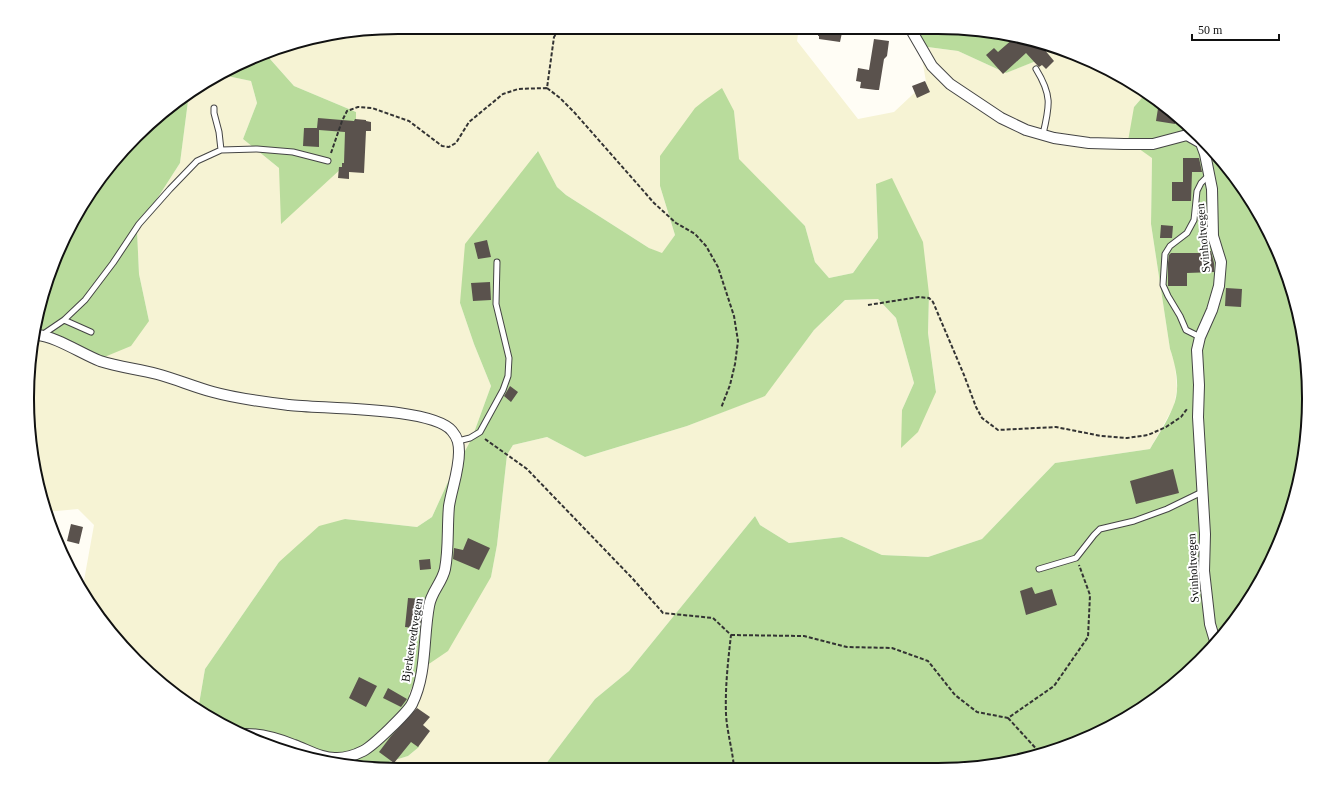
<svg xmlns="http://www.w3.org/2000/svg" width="1336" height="797" font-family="'Times New Roman',serif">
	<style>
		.farmland { fill: #f6f3d4 }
		.forest { fill: #b9dc9c }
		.building { fill: #5a524d }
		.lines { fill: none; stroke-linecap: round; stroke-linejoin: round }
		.lane-casing { stroke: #444; stroke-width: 7 }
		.street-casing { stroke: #444; stroke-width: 12 }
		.path { stroke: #333; stroke-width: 2; stroke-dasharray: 4 2; stroke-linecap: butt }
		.lane { stroke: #fff; stroke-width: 5 }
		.street { stroke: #fff; stroke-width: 10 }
		.labels { text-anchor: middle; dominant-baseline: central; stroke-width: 4; stroke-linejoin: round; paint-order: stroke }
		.street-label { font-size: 12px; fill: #111; stroke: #fff }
		.rim { fill: none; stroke: #111; stroke-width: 2 }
	</style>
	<rect width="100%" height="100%" fill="#fffdf5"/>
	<path class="farmland" d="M 399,27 L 799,28 L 797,41 L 858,119 L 894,112 L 926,82 L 920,46 L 958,51 L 1006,73 L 1040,59 L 1046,45 L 1057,47 L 1147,92 L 1134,107 L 1152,157 L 1151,224 L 1170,349 L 1175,364 L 1177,389 L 1174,406 L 1150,449 L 1055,463 L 982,539 L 928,557 L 882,555 L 842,537 L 789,543 L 760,525 L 755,516 L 629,671 L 595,699 L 542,769 L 369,768 L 408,756 L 419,747 L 409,694 L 420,669 L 491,577 L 497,545 L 507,455 L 513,445 L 547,437 L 585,457 L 687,426 L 764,396 L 814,330 L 845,300 L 878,299 L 896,318 L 914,383 L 902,410 L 936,391 L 928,333 L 929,294 L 876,184 L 878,238 L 853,273 L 829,278 L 815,262 L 805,226 L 738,159 L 734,111 L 660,186 L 675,235 L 662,254 L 649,248 L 566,195 L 557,187 L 537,151 L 460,303 L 474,344 L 491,386 L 472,438 L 447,484 L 432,517 L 417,527 L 345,519 L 279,562 L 205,669 L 198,710 L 192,707 L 104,624 L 83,586 L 94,525 L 78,509 L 46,512 L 27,398 L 37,340 L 149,321 L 139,274 L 137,230 L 180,163 L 188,101 L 227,76 L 251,81 L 257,103 L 243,139 L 279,168 L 356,112 L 294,86 L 270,59 L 270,52 L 279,47 Z"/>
	<path class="forest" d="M 920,28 L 962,28 L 1046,45 L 1041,59 L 1006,73 L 958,51 L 920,46 Z
		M 270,52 L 270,59 L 294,86 L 356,112 L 356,133 L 344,166 L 281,224 L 279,168 L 243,139 L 257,103 L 251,81 L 227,76 L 188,101 L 180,163 L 137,230 L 139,274 L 149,321 L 131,346 L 102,358 L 51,340 L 37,340 L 47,279 L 104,173 L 173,104 Z
		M 722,88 L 734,111 L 739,159 L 805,226 L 815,262 L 829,278 L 853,273 L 878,238 L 876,184 L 892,178 L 923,242 L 929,294 L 928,333 L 936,392 L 918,432 L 901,448 L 902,410 L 914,383 L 896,318 L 878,299 L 845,300 L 814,330 L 765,396 L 687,426 L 585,457 L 547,437 L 513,445 L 507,455 L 497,545 L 491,577 L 448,651 L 420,670 L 409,694 L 419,747 L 408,756 L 369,768 L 330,760 L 307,750 L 240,731 L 198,710 L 205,669 L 279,562 L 319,526 L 345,519 L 417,527 L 432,517 L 447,484 L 472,438 L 491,386 L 474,344 L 460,303 L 465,244 L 538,151 L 557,187 L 566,195 L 649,248 L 662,253 L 675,235 L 660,186 L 660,156 L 695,108 L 705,100 Z
		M 1147,92 L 1200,136 L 1247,192 L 1281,257 L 1302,326 L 1309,399 L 1302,471 L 1281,541 L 1246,605 L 1183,678 L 1123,720 L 1034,757 L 962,769 L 542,769 L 595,699 L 629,671 L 755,516 L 760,525 L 789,543 L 842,537 L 882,555 L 928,557 L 982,539 L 1055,463 L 1150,449 C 1158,435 1167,422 1173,407 C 1181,389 1176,366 1170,349 L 1151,224 L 1152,158 L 1128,141 L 1134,107 Z"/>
	<path class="building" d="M 819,28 L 843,28 L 840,42 L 819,39 L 819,36 L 818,36 Z
		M 1014,38 L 1039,43 L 1054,61 L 1046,69 L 1042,65 L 1039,67 L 1037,65 L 1026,53 L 1003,74 L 986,55 L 994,48 L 998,52 Z
		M 874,39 L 889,41 L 887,56 L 884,59 L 879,90 L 876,90 L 860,88 L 861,82 L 856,81 L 858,68 L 869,70 Z
		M 925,81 L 930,92 L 917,98 L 912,86 Z
		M 1159,102 L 1176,116 L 1175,124 L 1156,121 Z
		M 318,118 L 354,121 L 355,119 L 366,120 L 366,121 L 371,122 L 371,131 L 366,131 L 364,173 L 349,172 L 349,179 L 338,178 L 339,167 L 342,167 L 342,163 L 344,163 L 345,132 L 319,130 L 319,147 L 303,146 L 304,128 L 317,128 Z
		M 1183,158 L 1199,158 L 1202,172 L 1192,172 L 1191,201 L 1172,201 L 1172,182 L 1183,182 Z
		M 1161,225 L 1173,226 L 1172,238 L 1160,238 Z
		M 487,240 L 491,257 L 478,259 L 474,243 Z
		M 1200,251 L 1211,251 L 1214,263 L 1214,272 L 1187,273 L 1187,286 L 1168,286 L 1168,263 L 1169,255 L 1171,253 L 1200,253 Z
		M 490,282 L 491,300 L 473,301 L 471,283 Z
		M 1226,288 L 1242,289 L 1241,307 L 1225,306 Z
		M 510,386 L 518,392 L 511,402 L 504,396 Z
		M 1173,469 L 1179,493 L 1136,504 L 1130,481 Z
		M 71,524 L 83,527 L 79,544 L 67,541 Z
		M 468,538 L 490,548 L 479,570 L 453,559 L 454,548 L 463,550 Z
		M 430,559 L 431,569 L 420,570 L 419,560 Z
		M 1032,587 L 1035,594 L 1052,589 L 1057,605 L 1026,615 L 1020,591 Z
		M 408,598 L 423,599 L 420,629 L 405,627 Z
		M 359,677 L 377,686 L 366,707 L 349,698 Z
		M 388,688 L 407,699 L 401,707 L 383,698 Z
		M 417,708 L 430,717 L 423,725 L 430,731 L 418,747 L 411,742 L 394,763 L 379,752 L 391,736 Z"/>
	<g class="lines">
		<g class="lane-casing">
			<path id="lane" d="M 1036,69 C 1052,95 1050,105 1043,134
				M 214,108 L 214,113 L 219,132 L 221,150
				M 64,320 L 91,332
				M 42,335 L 64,320 L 85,300 L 113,263 L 139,224 L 170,189 L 197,161 L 221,150 L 257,149 L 293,152 L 328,161
				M 1200,337 L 1186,330 L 1180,316 L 1168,296 L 1163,285 L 1165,254 L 1170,246 L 1187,233 L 1194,220 L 1197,191 L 1201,183 L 1208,176
				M 458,441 L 470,438 L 480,432 L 503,390 L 508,376 L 509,358 L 496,304 L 497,262
				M 1039,569 L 1076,558 L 1094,535 L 1100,529 L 1134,521 L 1167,509 L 1202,492"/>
		</g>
		<g class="street-casing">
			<path id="street" d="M 910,28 L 932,66 L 950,84 L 1001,118 L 1026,130 L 1054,138 L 1089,143 L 1124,144 L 1153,144 L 1187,135 L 1201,143 L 1205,154 L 1212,189 L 1213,236 L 1221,262 L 1219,286 L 1212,310 L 1200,337 L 1197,350 L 1199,385 L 1198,417 L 1205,534 L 1204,571 L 1210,624 L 1215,641
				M 37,335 C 55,336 82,354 100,361 C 118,367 138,369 157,374 C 176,379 194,387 213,392 C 238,399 264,402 289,405 C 323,409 432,407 452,431 C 458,438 459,444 459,452 C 459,470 452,488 449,506 C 447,527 449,549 445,569 C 442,583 431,592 429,606 C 423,638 427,674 412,704 C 407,713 373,746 363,751 C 355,755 347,758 337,758 C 323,759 308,750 294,745 C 279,739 263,734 246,734"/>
		</g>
		<path class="path" d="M 547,88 L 560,98 L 574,112 L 654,203 L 676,223 L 695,234 L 706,246 L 718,267 L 734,316 L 738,341 L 735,364 L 730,385 L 721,408
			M 331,153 L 342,121 L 347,111 L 358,107 L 372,108 L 409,121 L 442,146 L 449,147 L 456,143 L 469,122 L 503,94 L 518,89 L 547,88 L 554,37 L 561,27
			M 868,305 L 919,297 L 929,298 L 933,302 L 964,375 L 976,407 L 982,418 L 998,430 L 1056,427 L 1101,436 L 1127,438 L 1148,435 L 1166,427 L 1181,417 L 1187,409
			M 485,439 L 527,469 L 633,579 L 663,613 L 713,618 L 731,635 C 728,661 725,688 726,714 C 727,733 733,751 734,769
			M 731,635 L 804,636 L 847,647 L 892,648 L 928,661 L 955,695 L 977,712 L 1008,718 L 1054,686 L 1088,637 L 1090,595 L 1079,565
			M 1008,718 L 1041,754"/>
		<use href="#lane" class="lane"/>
		<use href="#street" class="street"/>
	</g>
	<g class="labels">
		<g class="street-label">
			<text transform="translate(1203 238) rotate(-95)">Svinholtvegen</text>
			<text transform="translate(1193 568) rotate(-93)">Svinholtvegen</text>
			<text transform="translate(412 640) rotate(-81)">Bjerketvedtvegen</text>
		</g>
	</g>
	<path d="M0 0H1336V797H0ZM398 34H938A364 364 0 0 1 1302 398V399A364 364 0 0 1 938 763H398A364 364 0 0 1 34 399V398A364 364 0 0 1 398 34Z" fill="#fff" fill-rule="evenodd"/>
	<path class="rim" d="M398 34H938A364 364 0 0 1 1302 398V399A364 364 0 0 1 938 763H398A364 364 0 0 1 34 399V398A364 364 0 0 1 398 34Z"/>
	<path d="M1192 34v6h87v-6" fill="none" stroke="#111111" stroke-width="2"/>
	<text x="1198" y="34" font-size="12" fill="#111111" stroke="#ffffff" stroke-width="3" paint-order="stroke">50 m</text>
</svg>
